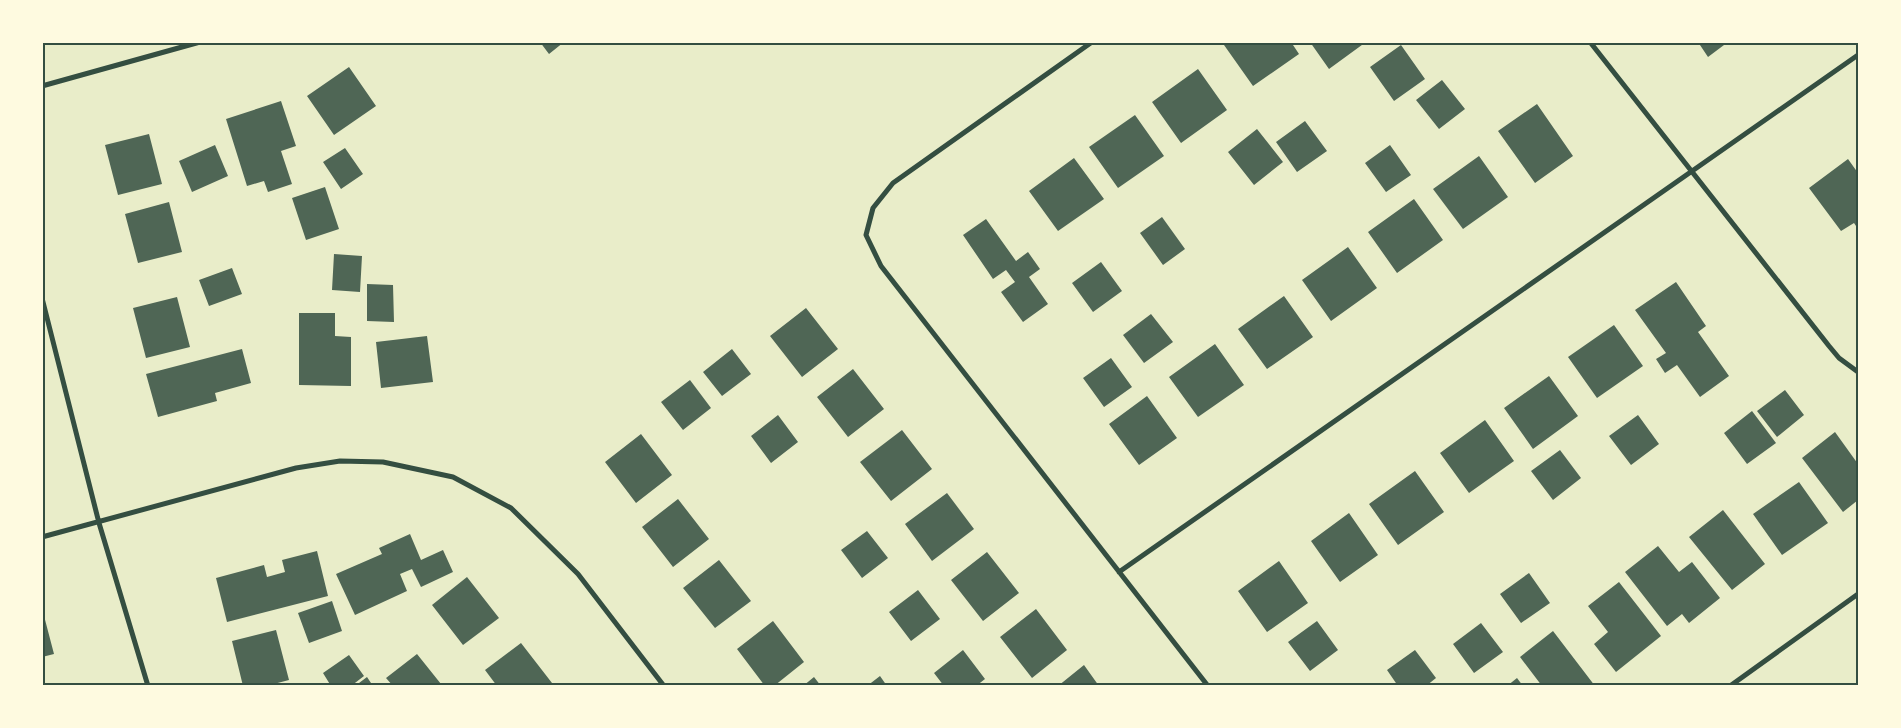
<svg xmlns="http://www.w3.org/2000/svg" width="1901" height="728" font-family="Arial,sans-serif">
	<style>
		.building { fill: #4f6655 }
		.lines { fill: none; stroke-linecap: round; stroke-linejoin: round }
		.minor { stroke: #344e41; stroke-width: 5 }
		.neatline { fill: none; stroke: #344e41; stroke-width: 2 }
	</style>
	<rect width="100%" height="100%" fill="#e9edc9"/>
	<path class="building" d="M 540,42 L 564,42 L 549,54 Z
		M 1228,42 L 1291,42 L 1299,54 L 1253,86 L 1224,45 Z
		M 1310,42 L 1366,42 L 1329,69 Z
		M 1698,42 L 1728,42 L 1708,57 Z
		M 1401,45 L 1425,79 L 1394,101 L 1370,67 Z
		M 349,67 L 376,106 L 334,135 L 307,96 Z
		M 1198,69 L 1227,110 L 1181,143 L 1152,102 Z
		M 1442,80 L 1465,109 L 1439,129 L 1416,100 Z
		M 281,101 L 296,146 L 281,151 L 292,184 L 268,192 L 264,181 L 247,186 L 226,119 Z
		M 1537,104 L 1573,156 L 1535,183 L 1498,131 Z
		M 1135,115 L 1164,156 L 1118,188 L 1089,147 Z
		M 1305,121 L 1327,151 L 1297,172 L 1276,142 Z
		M 1257,129 L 1283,162 L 1254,185 L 1228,152 Z
		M 149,134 L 162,184 L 118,195 L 105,145 Z
		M 215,145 L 228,176 L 192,192 L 179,161 Z
		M 1390,145 L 1411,175 L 1386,192 L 1365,163 Z
		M 345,148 L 363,174 L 341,189 L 323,162 Z
		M 1479,156 L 1508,197 L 1463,229 L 1433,189 Z
		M 1074,158 L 1104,199 L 1058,231 L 1029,191 Z
		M 1848,159 L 1858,173 L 1858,229 L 1854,223 L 1841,231 L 1809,188 Z
		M 325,187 L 339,229 L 306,240 L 292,198 Z
		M 1414,199 L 1443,240 L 1397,273 L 1368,232 Z
		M 169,202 L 182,252 L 138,263 L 125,214 Z
		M 1162,217 L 1185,249 L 1163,265 L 1140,233 Z
		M 986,219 L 1016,261 L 1028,252 L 1040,269 L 1029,277 L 1048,304 L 1023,322 L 1001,292 L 1015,282 L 1006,270 L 993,279 L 963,235 Z
		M 1348,247 L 1377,288 L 1331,321 L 1302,280 Z
		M 334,254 L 362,256 L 360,292 L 332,290 Z
		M 1101,262 L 1122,291 L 1093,312 L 1072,283 Z
		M 232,268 L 242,294 L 209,306 L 199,280 Z
		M 1676,282 L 1706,326 L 1698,332 L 1729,376 L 1700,397 L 1677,365 L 1665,373 L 1656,359 L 1666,353 L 1635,310 Z
		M 367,284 L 393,285 L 394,322 L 367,321 Z
		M 1284,296 L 1313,337 L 1267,369 L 1238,329 Z
		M 177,297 L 190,347 L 146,358 L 133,308 Z
		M 806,308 L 838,349 L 802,377 L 770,336 Z
		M 299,313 L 335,313 L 335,336 L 351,337 L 351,386 L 299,385 Z
		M 1151,314 L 1173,342 L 1144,363 L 1123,335 Z
		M 1614,325 L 1643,366 L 1597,398 L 1568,357 Z
		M 427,336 L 433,382 L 381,388 L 376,342 Z
		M 1215,344 L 1244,385 L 1198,417 L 1169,377 Z
		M 242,349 L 251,383 L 215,393 L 217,401 L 158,417 L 146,374 Z
		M 732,349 L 751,374 L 722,396 L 703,372 Z
		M 1111,358 L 1132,387 L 1104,407 L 1083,378 Z
		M 853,369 L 884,409 L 848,437 L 817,397 Z
		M 1549,376 L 1578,416 L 1533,449 L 1504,408 Z
		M 690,380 L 711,408 L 683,430 L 661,402 Z
		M 1785,390 L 1804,415 L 1777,437 L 1757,411 Z
		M 1147,396 L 1177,438 L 1139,465 L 1109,424 Z
		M 1752,411 L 1776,443 L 1747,464 L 1724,433 Z
		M 778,415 L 798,442 L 771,463 L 751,436 Z
		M 1638,415 L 1659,444 L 1631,465 L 1609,436 Z
		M 1485,420 L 1514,461 L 1469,493 L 1440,453 Z
		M 902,430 L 932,469 L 891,501 L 860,462 Z
		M 1835,432 L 1858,464 L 1858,500 L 1843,512 L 1802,458 Z
		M 641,434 L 672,475 L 636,503 L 605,462 Z
		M 1560,450 L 1581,478 L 1553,500 L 1531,471 Z
		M 1415,471 L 1444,512 L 1398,545 L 1369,504 Z
		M 1799,482 L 1828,523 L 1782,555 L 1753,514 Z
		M 947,493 L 974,529 L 932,561 L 905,524 Z
		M 678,499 L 709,539 L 673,567 L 642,527 Z
		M 1723,510 L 1765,564 L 1732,590 L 1689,537 Z
		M 1349,513 L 1378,555 L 1340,582 L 1311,541 Z
		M 867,531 L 888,558 L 862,578 L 841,550 Z
		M 410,534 L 421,560 L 443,550 L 453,572 L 421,587 L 412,569 L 400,574 L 407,591 L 355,615 L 336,574 L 382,554 L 379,548 Z
		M 1658,546 L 1679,572 L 1692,562 L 1720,598 L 1689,623 L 1682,614 L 1667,626 L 1625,572 Z
		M 317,551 L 328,596 L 227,622 L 216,578 L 264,565 L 267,577 L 285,572 L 282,560 Z
		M 987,552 L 1019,593 L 983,621 L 951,580 Z
		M 719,560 L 751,601 L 715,628 L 683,588 Z
		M 1279,561 L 1308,603 L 1267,632 L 1238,591 Z
		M 1529,573 L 1550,603 L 1521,623 L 1500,594 Z
		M 467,577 L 499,618 L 463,645 L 432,605 Z
		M 1619,582 L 1661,636 L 1616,672 L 1594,644 L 1608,632 L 1588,606 Z
		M 918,590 L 940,619 L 911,641 L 889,612 Z
		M 332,601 L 342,631 L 309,643 L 298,613 Z
		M 1036,609 L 1067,650 L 1032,678 L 1000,637 Z
		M 43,612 L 54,654 L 42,657 L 42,613 Z
		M 773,621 L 804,662 L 774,686 L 765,686 L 737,649 Z
		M 1317,621 L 1338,650 L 1310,671 L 1288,642 Z
		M 1481,623 L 1503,652 L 1474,673 L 1453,644 Z
		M 276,630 L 289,680 L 266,686 L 243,686 L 232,641 Z
		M 1553,631 L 1595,686 L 1542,686 L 1520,657 Z
		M 521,643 L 552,683 L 549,686 L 497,686 L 485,670 Z
		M 963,650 L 985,679 L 976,686 L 944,686 L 934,673 Z
		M 1415,650 L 1436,678 L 1426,686 L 1398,686 L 1387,670 Z
		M 417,654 L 441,684 L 439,686 L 393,686 L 386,678 Z
		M 349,655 L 364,676 L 351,686 L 331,686 L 323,673 Z
		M 1084,665 L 1099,686 L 1058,686 Z
		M 880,676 L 887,686 L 867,686 Z
		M 367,677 L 373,686 L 355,686 Z
		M 814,677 L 821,686 L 803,686 Z
		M 1517,678 L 1523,686 L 1507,686 Z"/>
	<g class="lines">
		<path class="minor" d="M 1092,42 L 893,183 L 873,208 L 866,235 L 881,266 L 1208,686
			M 1590,42 L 1829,346 L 1839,358 L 1858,372
			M 42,86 L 200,42
			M 42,298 L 99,523 L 148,686
			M 42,537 L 296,468 L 340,461 L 383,462 L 453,477 L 511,508 L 578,574 L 664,686
			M 1119,572 L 1858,55
			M 1730,686 L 1858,594"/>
	</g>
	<rect width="1901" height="728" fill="none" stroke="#fefae0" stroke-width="88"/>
	<rect x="44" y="44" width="1813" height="640" class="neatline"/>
</svg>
